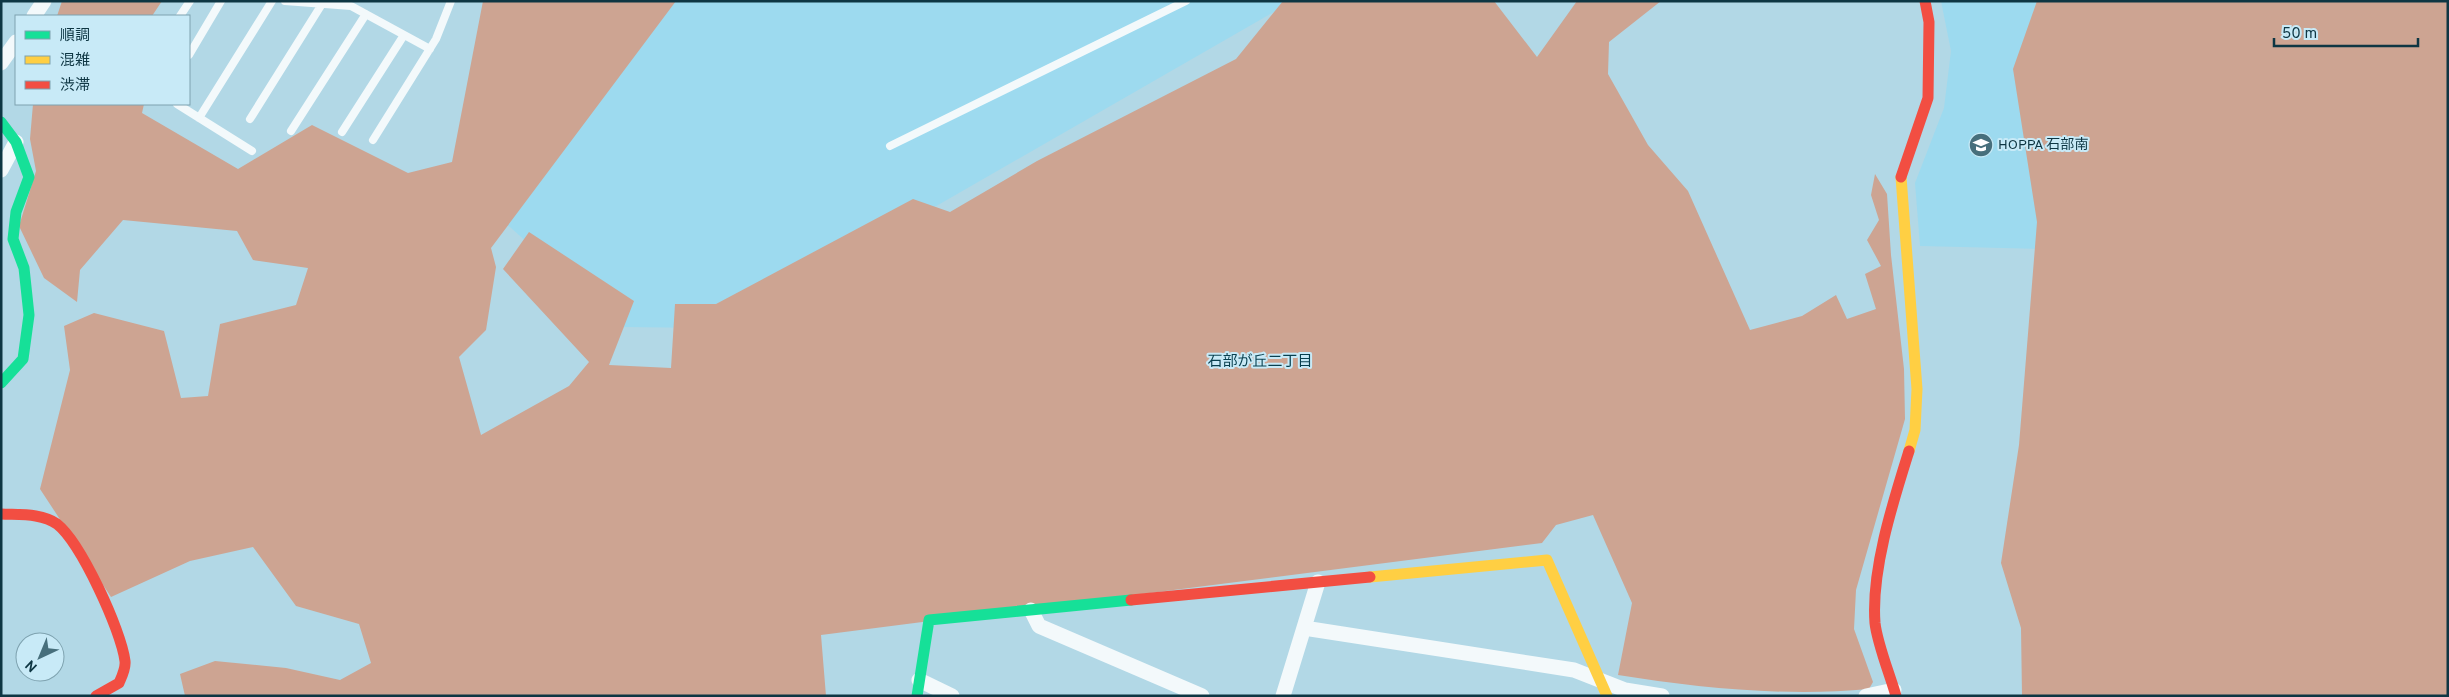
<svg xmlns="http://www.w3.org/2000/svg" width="2449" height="697" font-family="Overpass,'Noto Sans JP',sans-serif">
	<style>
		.built { fill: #9ddaef }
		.forest { fill: #cda492 }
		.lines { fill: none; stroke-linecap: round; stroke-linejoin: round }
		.lane { stroke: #f3f9fb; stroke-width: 8 }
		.street { stroke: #f3f9fb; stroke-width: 15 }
		.fast { stroke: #16e098; stroke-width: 11 }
		.slow { stroke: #ffcf43; stroke-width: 11 }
		.jam { stroke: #f24e42; stroke-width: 11 }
		.labels { text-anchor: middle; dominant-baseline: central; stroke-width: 4; stroke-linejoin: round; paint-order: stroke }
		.poi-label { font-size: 14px; fill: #0e3643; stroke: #c8eaf7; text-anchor: start }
		.neighbourhood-label { font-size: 15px; fill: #083f4e; stroke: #c8eaf7 }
	</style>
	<rect width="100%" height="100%" fill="#b2d8e6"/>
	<path class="built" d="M 663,1 L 1293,1 L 886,235 L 710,328 L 622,327 L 502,220 Z
		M 1941,1 L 2048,1 L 2046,249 L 1920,246 L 1915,183 L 1944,108 L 1951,51 Z"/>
	<path class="forest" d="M 62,1 L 162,1 L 152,16 L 57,16 Z
		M 483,1 L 676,1 L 491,248 L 496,267 L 486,330 L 459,357 L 481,435 L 569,386 L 589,362 L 503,269 L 529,232 L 634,301 L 609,365 L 671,368 L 675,304 L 716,304 L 913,199 L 950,212 L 1037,161 L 1236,59 L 1283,1 L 1494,1 L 1537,57 L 1577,1 L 1661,1 L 1609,42 L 1608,74 L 1648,145 L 1688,191 L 1750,330 L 1802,316 L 1836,295 L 1847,319 L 1876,309 L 1865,274 L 1881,266 L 1867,240 L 1879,220 L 1871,195 L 1875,174 L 1887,194 L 1891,255 L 1904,369 L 1905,419 L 1856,590 L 1854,629 L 1873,682 L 1869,689 C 1787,697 1700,688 1618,675 L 1632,603 L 1593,515 L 1556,525 L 1542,543 L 821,635 L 826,696 L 185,696 L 180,674 L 215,661 L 286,668 L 340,680 L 371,663 L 359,624 L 296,606 L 253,547 L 190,561 L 111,597 L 40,489 L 70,370 L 64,326 L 94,313 L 164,331 L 181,398 L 208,396 L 220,324 L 296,305 L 308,268 L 253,260 L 237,231 L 123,220 L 80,270 L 77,302 L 44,278 L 19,226 L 36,171 L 30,139 L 33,104 L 144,104 L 142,113 L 238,169 L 312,125 L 408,173 L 452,162 Z
		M 2037,1 L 2448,1 L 2448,696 L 2022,696 L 2021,628 L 2001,563 L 2019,445 L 2037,222 L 2013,69 Z"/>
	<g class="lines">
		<path class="lane" d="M 285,1 L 351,6 L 430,49
			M 180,16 L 190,1
			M 189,55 L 221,1
			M 177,104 L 252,151
			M 199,118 L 272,1
			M 250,119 L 322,4
			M 291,131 L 366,14
			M 342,132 L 404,35
			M 373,140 L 436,39 L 451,1
			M 890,146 L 1186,1"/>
		<path class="street" d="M 34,16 L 44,1
			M 1,63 L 16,42
			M 1,170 L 16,142
			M 1031,610 L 1039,626 L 1202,696
			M 1304,628 L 1574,670 L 1625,690 L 1662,696
			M 919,680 L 952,696
			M 1283,696 L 1318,582
			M 1866,696 L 1894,690"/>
		<path class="fast" d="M 1,122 L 16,142 L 29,177 L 16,212 L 13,239 L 24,268 L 29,315 L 23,359 L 1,383
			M 917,696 L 929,620 L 1131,600"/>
		<path class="slow" d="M 1901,177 L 1917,389 L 1915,430 L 1909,451
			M 1370,577 L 1547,560 L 1607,696"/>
		<path class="jam" d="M 1901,177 L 1928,98 L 1929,22 L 1925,1
			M 1,514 C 19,515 42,513 57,524 C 81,543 121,630 125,661 C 126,668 122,676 119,683 L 96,696
			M 1131,600 L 1370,577
			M 1896,696 C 1890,675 1877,643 1875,623 C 1871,570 1893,502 1909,451"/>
	</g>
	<defs>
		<g id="school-disc" transform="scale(1.25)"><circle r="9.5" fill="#476f7c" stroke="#c8eaf7"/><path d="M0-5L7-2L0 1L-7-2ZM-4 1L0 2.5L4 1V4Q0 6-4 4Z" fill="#fff"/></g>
	</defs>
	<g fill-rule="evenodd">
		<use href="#school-disc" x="1981" y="145"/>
	</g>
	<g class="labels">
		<g class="poi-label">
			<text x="1998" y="145">HOPPA 石部南</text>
		</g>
		<g class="neighbourhood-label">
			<text x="1260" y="362">石部が丘二丁目</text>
		</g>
	</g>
	<rect width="2449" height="697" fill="none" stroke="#0e3643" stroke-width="5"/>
	<rect x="15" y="15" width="175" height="90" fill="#c8eaf7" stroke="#7ea2af"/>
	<rect x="25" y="31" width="25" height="8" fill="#16e098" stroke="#7ea2af"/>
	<text x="60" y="40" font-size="15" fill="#0e3643">順調</text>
	<rect x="25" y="56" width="25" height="8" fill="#ffcf43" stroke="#7ea2af"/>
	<text x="60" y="65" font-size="15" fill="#0e3643">混雑</text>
	<rect x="25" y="81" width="25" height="8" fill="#f24e42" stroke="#7ea2af"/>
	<text x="60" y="90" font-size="15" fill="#0e3643">渋滞</text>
	<g transform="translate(40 657) rotate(224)"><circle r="24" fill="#c8eaf7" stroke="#7ea2af"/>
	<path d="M0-4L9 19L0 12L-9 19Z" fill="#476f7c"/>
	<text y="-8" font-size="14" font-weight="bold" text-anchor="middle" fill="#0e3643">N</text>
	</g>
	<path d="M2274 38v8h144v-8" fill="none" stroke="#0e3643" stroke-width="2.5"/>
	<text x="2282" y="38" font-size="15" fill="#0e3643" stroke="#c8eaf7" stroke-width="4" paint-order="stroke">50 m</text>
</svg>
